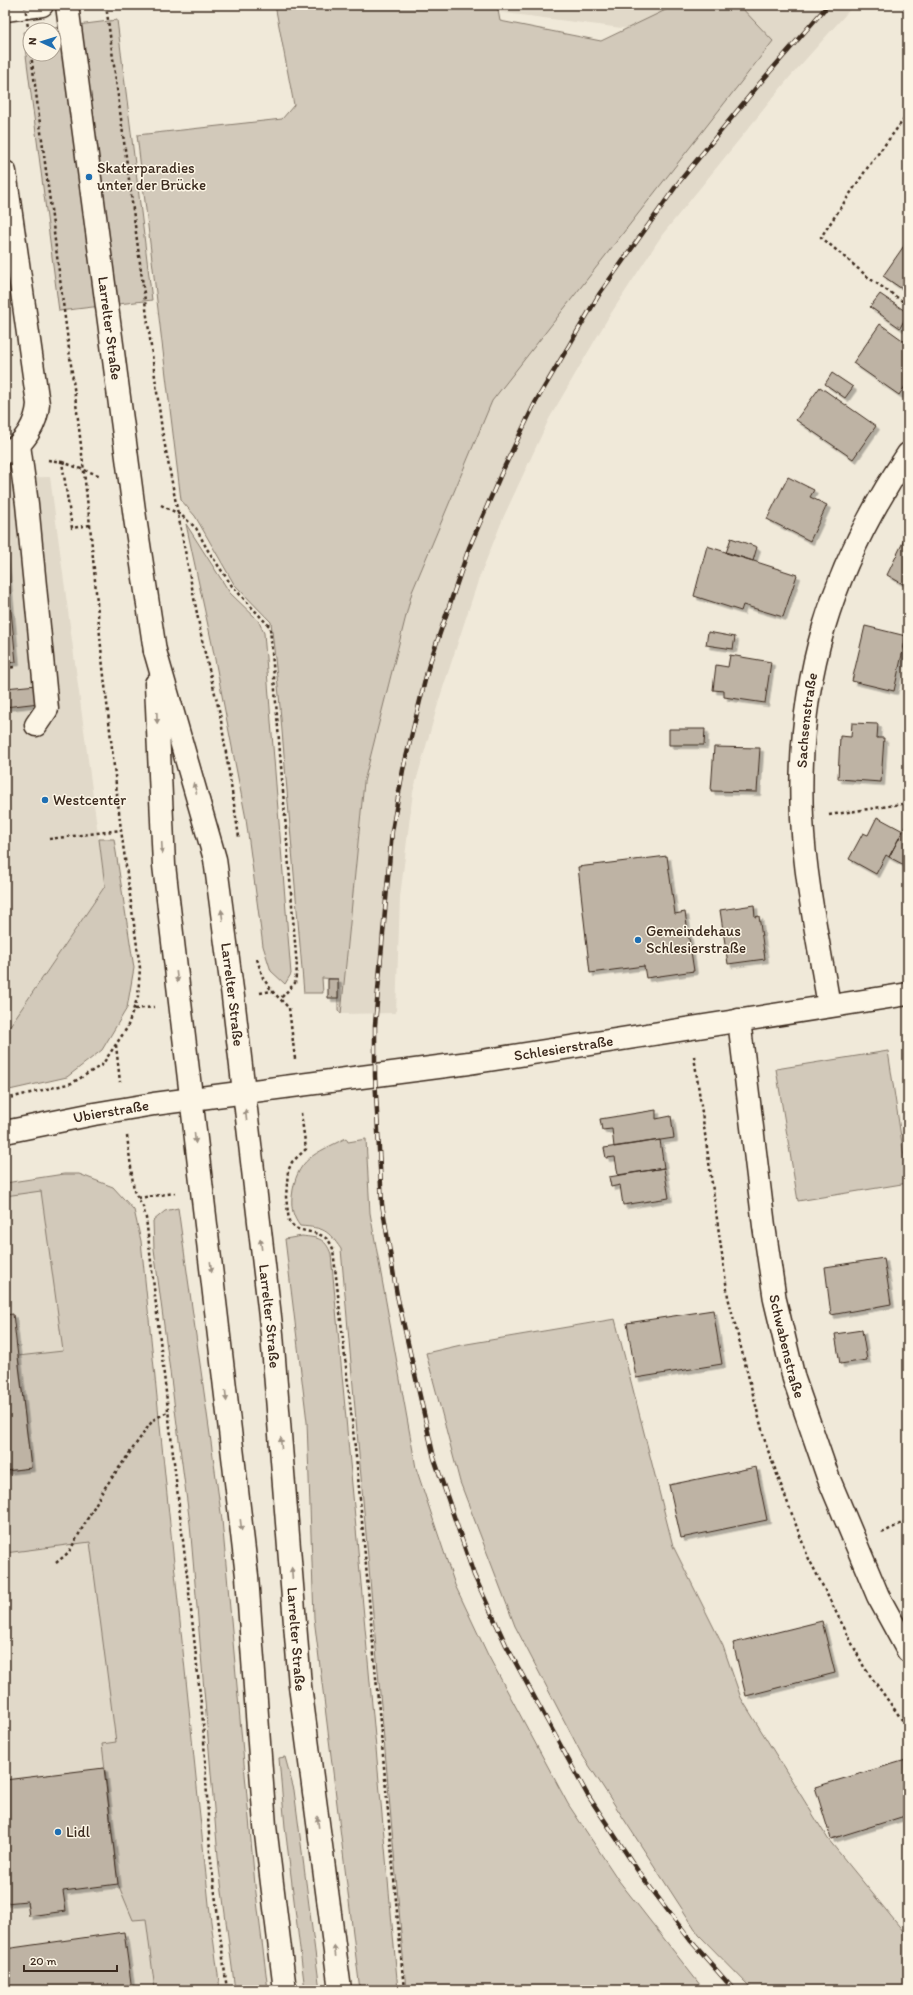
<svg xmlns="http://www.w3.org/2000/svg" width="913" height="1995" font-family="Itim,sans-serif">
	<style>
		.built { fill: #e1d9c9 }
		.green { fill: #d2c9ba; stroke: #867a6c }
		.building { fill: #beb3a4; stroke: #3b2a1e; filter: url(#shadow) }
		.lines { fill: none; stroke-linecap: round; stroke-linejoin: round }
		.minor-casing { stroke: #3b2a1e; stroke-width: 25 }
		.path { stroke: #3b2a1e; stroke-width: 2.5; stroke-dasharray: 3 3; stroke-linecap: butt }
		.minor { stroke: #fcf5e5; stroke-width: 22 }
		.rail-casing { stroke: #3b2a1e; stroke-width: 4.5 }
		.rail { stroke: #fcf5e5; stroke-width: 3; stroke-dasharray: 9; stroke-linecap: butt }
		.minor-bridge-casing { stroke: #3b2a1e; stroke-width: 25; stroke-linecap: butt }
		.path-bridge { stroke: #3b2a1e; stroke-width: 2.5; stroke-dasharray: 3 3; stroke-linecap: butt }
		.minor-bridge { stroke: #fcf5e5; stroke-width: 22 }
		.oneway { fill: #9c9082 }
		.poi-dot { fill: #1f6fb2; stroke: #fcf5e5; stroke-width: 1.5 }
		.labels { text-anchor: middle; dominant-baseline: central; stroke-width: 3; stroke-linejoin: round; paint-order: stroke }
		.poi-label { font-size: 15px; fill: #3b2a1e; stroke: #fcf5e5; text-anchor: start }
		.street-label { font-size: 15px; fill: #3b2a1e; stroke: #fcf5e5 }
	</style>
	<defs>
		<filter id="shadow"><feDropShadow dx="3.5" dy="3.5" stdDeviation="0" flood-color="#0004"/></filter>
	</defs>
	<rect width="100%" height="100%" fill="#f0e9d9"/>
	<filter id="ink" filterUnits="userSpaceOnUse"><feTurbulence type="fractalNoise" baseFrequency=".025" numOctaves="2"/><feDisplacementMap in="SourceGraphic" scale="8" xChannelSelector="R" yChannelSelector="G"/><feConvolveMatrix kernelMatrix="1 2 1 2 8 2 1 2 1" color-interpolation-filters="sRGB"/></filter>
	<g filter="url(#ink)">
		<path class="built" d="M 442,5 L 854,5 L 789,78 L 662,235 L 608,318 L 549,419 L 504,516 L 479,578 L 440,697 L 413,792 L 400,897 L 396,1013 L 341,1014 L 364,782 L 412,592 L 492,401 L 723,41 Z
			M 50,477 L 105,886 L 5,1033 L 5,478 Z
			M 64,1174 L 205,1990 L 5,1990 L 5,1183 Z"/>
		<path class="green" d="M 275,5 L 497,5 L 500,21 L 601,41 L 676,5 L 739,5 L 773,41 L 492,401 L 412,592 L 364,782 L 341,1014 L 338,1010 L 338,979 L 322,978 L 323,993 L 304,993 L 279,695 L 271,622 L 234,584 L 195,516 L 181,500 L 137,135 L 282,119 L 294,105 Z
			M 117,20 L 152,300 L 59,311 L 23,32 L 30,31 L 30,54 L 54,54 L 54,30 L 38,30 Z
			M 186,524 L 230,593 L 258,620 L 264,633 L 291,974 L 285,984 L 271,971 L 263,946 L 246,819 L 212,644 Z
			M 99,839 L 114,839 L 134,968 L 127,1008 L 102,1050 L 67,1077 L 5,1091 L 5,1033 L 105,886 Z
			M 888,1051 L 908,1183 L 798,1201 L 776,1069 Z
			M 346,1138 L 348,1142 L 366,1139 L 370,1213 L 416,1468 L 455,1585 L 488,1655 L 568,1804 L 619,1881 L 704,1990 L 406,1990 L 341,1249 C 327,1229 324,1228 300,1226 C 293,1217 291,1208 292,1197 C 296,1158 315,1154 346,1138 Z
			M 64,1174 L 79,1174 L 113,1187 L 134,1210 L 141,1241 L 210,1914 L 220,1990 L 155,1990 L 146,1919 L 133,1920 L 118,1884 L 102,1744 L 116,1742 L 90,1542 L 5,1553 L 5,1471 L 31,1468 L 18,1356 L 63,1351 L 41,1191 L 5,1196 L 5,1183 Z
			M 178,1208 L 222,1520 L 255,1885 L 268,1990 L 235,1990 L 219,1868 L 190,1524 L 154,1249 L 153,1221 L 165,1211 Z
			M 302,1236 C 317,1238 325,1237 331,1254 L 398,1990 L 360,1990 L 314,1618 L 307,1422 L 285,1239 Z
			M 615,1319 L 673,1546 L 723,1646 L 741,1698 L 828,1839 L 908,1937 L 908,1990 L 753,1990 L 699,1935 L 581,1753 L 515,1626 L 460,1482 L 426,1353 L 461,1345 Z
			M 285,1757 L 294,1790 L 320,1990 L 305,1990 L 285,1827 L 279,1758 Z"/>
		<path class="building" d="M 908,240 L 908,293 L 883,276 Z
			M 880,294 L 908,313 L 900,328 L 870,307 Z
			M 880,324 L 908,344 L 908,382 L 899,395 L 853,363 Z
			M 832,373 L 853,387 L 845,398 L 825,384 Z
			M 820,387 L 876,426 L 853,459 L 796,420 Z
			M 788,477 L 814,490 L 810,497 L 827,505 L 810,541 L 767,519 Z
			M 731,538 L 757,547 L 753,561 L 726,553 Z
			M 904,540 L 908,541 L 908,587 L 887,575 Z
			M 707,546 L 797,575 L 783,617 L 743,605 L 741,611 L 694,596 Z
			M 5,549 L 16,662 L 5,663 Z
			M 865,626 L 906,636 L 894,691 L 852,681 Z
			M 708,632 L 735,637 L 733,649 L 706,645 Z
			M 730,655 L 771,662 L 765,703 L 724,697 L 724,691 L 713,690 L 716,665 L 728,667 Z
			M 37,685 L 39,703 L 5,707 L 5,688 Z
			M 852,723 L 878,724 L 877,738 L 884,738 L 881,782 L 838,779 L 840,736 L 851,737 Z
			M 669,729 L 705,729 L 704,745 L 669,745 Z
			M 714,747 L 760,748 L 757,792 L 711,791 Z
			M 877,817 L 903,831 L 889,857 L 886,855 L 876,874 L 849,859 L 863,833 L 868,835 Z
			M 908,821 L 908,867 L 889,857 Z
			M 667,856 L 675,914 L 685,912 L 694,971 L 646,978 L 644,966 L 590,973 L 578,867 Z
			M 754,905 L 755,917 L 759,916 L 765,959 L 728,964 L 720,910 Z
			M 328,979 L 338,979 L 338,998 L 328,998 Z
			M 656,1110 L 656,1119 L 671,1116 L 674,1138 L 614,1147 L 612,1129 L 602,1130 L 600,1119 Z
			M 660,1140 L 664,1168 L 618,1175 L 615,1157 L 606,1158 L 604,1148 Z
			M 664,1168 L 669,1198 L 623,1205 L 620,1185 L 611,1187 L 609,1177 Z
			M 884,1258 L 891,1304 L 831,1315 L 825,1267 Z
			M 713,1310 L 722,1364 L 636,1378 L 627,1323 Z
			M 13,1314 L 31,1468 L 5,1471 L 5,1315 Z
			M 862,1330 L 867,1360 L 840,1364 L 835,1334 Z
			M 756,1467 L 767,1520 L 681,1538 L 669,1485 Z
			M 822,1621 L 835,1673 L 746,1696 L 733,1643 Z
			M 906,1760 L 908,1766 L 908,1815 L 831,1839 L 815,1787 Z
			M 104,1768 L 118,1884 L 63,1891 L 66,1911 L 29,1916 L 27,1901 L 5,1903 L 5,1780 Z
			M 124,1932 L 132,1990 L 5,1990 L 5,1949 Z"/>
		<g class="lines">
			<g class="minor-casing">
				<g id="minor">
					<path d="M 5,10 L 42,5"/>
					<path d="M 5,172 L 38,404 C 37,422 24,447 5,452"/>
					<path d="M 19,445 L 27,504 L 47,709 L 36,725"/>
					<path id="s1" d="M 155,651 L 215,859 L 233,997 L 272,1334 L 300,1686 L 340,1990"/>
					<path d="M 156,684 L 164,865 L 247,1576 L 265,1826 L 285,1990"/>
					<path id="s2" d="M 829,1006 C 819,944 805,881 802,818 C 796,680 831,568 908,454"/>
					<path id="s3" d="M 739,1020 L 764,1226 L 775,1300 L 794,1379 L 828,1477 L 857,1546 L 878,1596 L 908,1651"/>
					<path id="s4" d="M 5,1132 L 94,1114 L 154,1104 L 469,1063 L 908,994"/>
				</g>
			</g>
			<path class="path" d="M 908,114 L 868,167 L 821,237 L 869,278 L 908,305
				M 48,460 L 62,462 L 72,528 L 90,525
				M 62,462 L 101,476
				M 161,505 L 181,515 L 196,528 L 207,549 L 232,586 L 270,627 L 297,968 L 295,983 L 280,999
				M 203,645 L 220,714 L 239,837
				M 5,668 L 15,667
				M 829,815 L 908,803
				M 49,839 L 121,830
				M 257,959 L 263,978 L 272,991 L 289,1008 L 295,1059
				M 260,993 L 272,991
				M 135,1009 L 154,1007
				M 116,1045 L 120,1082
				M 694,1056 L 728,1297 L 766,1445 L 808,1557 L 864,1667 L 908,1728
				M 5,1099 L 72,1083 L 102,1065 L 127,1028 L 138,996 L 140,968 L 121,830 L 102,658
				M 301,1113 L 306,1149 L 292,1162 L 288,1171 L 286,1197 L 289,1221 L 295,1228 C 311,1234 327,1231 333,1249 L 357,1466 L 404,1990
				M 127,1136 L 134,1191 L 143,1207 L 146,1218 L 192,1619 L 203,1722 L 210,1853 L 227,1990
				M 138,1198 L 175,1193
				M 882,1533 L 908,1520
				M 56,1563 L 69,1552 L 104,1489 L 153,1420 L 169,1411"/>
			<use href="#minor" class="minor"/>
			<g class="rail-casing">
				<path id="rail" d="M 734,1990 L 690,1940 L 638,1871 L 587,1794 L 506,1645 L 474,1575 L 434,1458 L 397,1295 L 382,1204 L 375,1076 L 375,1025 L 392,831 L 403,770 L 428,668 L 469,548 L 501,474 L 535,403 L 600,293 L 679,182 L 760,83 L 828,5"/>
			</g>
			<use href="#rail" class="rail"/>
			<g class="minor-bridge-casing">
				<g id="minor-bridge">
					<path id="s5" d="M 67,5 L 135,518 L 155,651"/>
				</g>
			</g>
			<path class="path-bridge" d="M 25,5 L 30,43
				M 106,5 L 162,430 L 203,645
				M 31,54 L 78,419 L 90,525 L 102,658"/>
			<use href="#minor-bridge" class="minor-bridge"/>
		</g>
		<defs><path id="oneway-solid" d="M-6-.8H1V-3.2L6.5 0L1 3.2V.8H-6Z"/></defs>
		<g class="oneway">
			<use href="#oneway-solid" transform="translate(157 718) rotate(88)"/>
			<use href="#oneway-solid" transform="translate(195 788) rotate(-106)"/>
			<use href="#oneway-solid" transform="translate(162 848) rotate(87)"/>
			<use href="#oneway-solid" transform="translate(222 915) rotate(-98)"/>
			<use href="#oneway-solid" transform="translate(177 977) rotate(83)"/>
			<use href="#oneway-solid" transform="translate(246 1115) rotate(-96)"/>
			<use href="#oneway-solid" transform="translate(195 1138) rotate(84)"/>
			<use href="#oneway-solid" transform="translate(261 1244) rotate(-97)"/>
			<use href="#oneway-solid" transform="translate(211 1267) rotate(83)"/>
			<use href="#oneway-solid" transform="translate(226 1396) rotate(84)"/>
			<use href="#oneway-solid" transform="translate(281 1443) rotate(-95)"/>
			<use href="#oneway-solid" transform="translate(241 1525) rotate(83)"/>
			<use href="#oneway-solid" transform="translate(292 1573) rotate(-94)"/>
			<use href="#oneway-solid" transform="translate(318 1822) rotate(-97)"/>
			<use href="#oneway-solid" transform="translate(335 1951) rotate(-97)"/>
		</g>
	</g>
	<g class="poi-dot">
		<circle cx="89" cy="177" r="4"/>
		<circle cx="45" cy="800" r="4"/>
		<circle cx="638" cy="940" r="4"/>
		<circle cx="58" cy="1832" r="4"/>
	</g>
	<g class="labels">
		<g class="poi-label">
			<text x="97" y="168">Skaterparadies<tspan x="97" dy="17">unter der Brücke</tspan></text>
			<text x="53" y="800">Westcenter</text>
			<text x="646" y="931">Gemeindehaus<tspan x="646" dy="17">Schlesierstraße</tspan></text>
			<text x="66" y="1832">Lidl</text>
		</g>
		<g class="street-label">
			<text stroke="none"><textPath href="#s5" startOffset="326">Larrelter Straße</textPath></text>
			<text stroke="none"><textPath href="#s2" startOffset="288">Sachsenstraße</textPath></text>
			<text stroke="none"><textPath href="#s1" startOffset="353">Larrelter Straße</textPath></text>
			<text stroke="none"><textPath href="#s4" startOffset="565">Schlesierstraße</textPath></text>
			<text stroke="none"><textPath href="#s4" startOffset="108">Ubierstraße</textPath></text>
			<text stroke="none"><textPath href="#s1" startOffset="677">Larrelter Straße</textPath></text>
			<text stroke="none"><textPath href="#s3" startOffset="330">Schwabenstraße</textPath></text>
			<text stroke="none"><textPath href="#s1" startOffset="1001">Larrelter Straße</textPath></text>
		</g>
	</g>
	<rect width="913" height="1995" fill="none" stroke="#fcf5e5" stroke-width="20"/>
	<rect x="10" y="10" width="893" height="1975" fill="none" stroke="#3b2a1e" stroke-width="1.5" filter="url(#ink)"/>
	<g transform="translate(42 42) rotate(274)"><circle r="19" fill="#fcf5e5" stroke="#afa495"/>
	<path d="M0-3L7 15L0 10L-7 15Z" fill="#1f6fb2"/>
	<text y="-6" font-size="11" font-weight="bold" text-anchor="middle" fill="#3b2a1e">N</text>
	</g>
	<path d="M24 1965v6h93v-6" fill="none" stroke="#3b2a1e" stroke-width="2"/>
	<text x="30" y="1965" font-size="12" fill="#3b2a1e" stroke="#fcf5e5" stroke-width="3" paint-order="stroke">20 m</text>
</svg>
